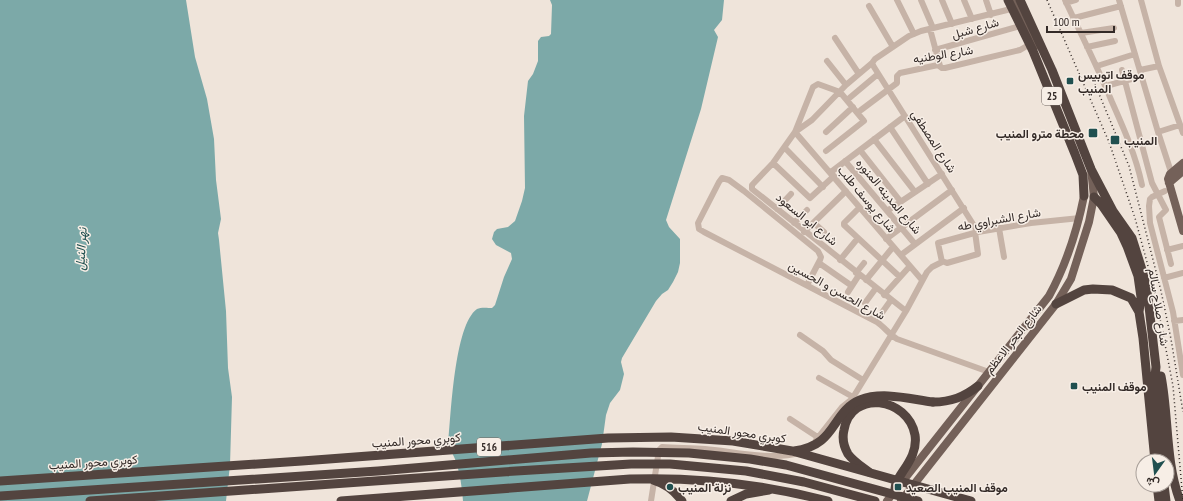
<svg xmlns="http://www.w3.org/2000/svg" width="1183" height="501" font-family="'PT Sans Narrow',Vazirmatn,sans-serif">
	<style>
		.water { fill: #7ca9a8 }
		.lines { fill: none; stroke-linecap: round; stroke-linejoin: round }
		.minor { stroke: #c6b3a7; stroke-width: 6 }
		.major { stroke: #746159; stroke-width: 8 }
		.highway { stroke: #53443f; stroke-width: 9 }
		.rail { stroke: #332a27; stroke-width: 1.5; stroke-dasharray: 1 3; stroke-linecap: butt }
		.highway-bridge { stroke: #53443f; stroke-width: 9 }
		.poi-dot { fill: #205050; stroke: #f7eee6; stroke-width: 1.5 }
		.labels { text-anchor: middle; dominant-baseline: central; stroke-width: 3; stroke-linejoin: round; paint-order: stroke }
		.shield { fill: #f7eee6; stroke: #6e6560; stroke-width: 1 }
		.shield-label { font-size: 11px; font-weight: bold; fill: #332a27 }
		.street-label { font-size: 12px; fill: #332a27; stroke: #f7eee6 }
		.poi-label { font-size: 12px; font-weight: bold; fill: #332a27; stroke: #f7eee6; text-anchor: start }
		.water-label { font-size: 13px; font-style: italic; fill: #205050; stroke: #f7eee6 }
	</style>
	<rect width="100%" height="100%" fill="#efe4da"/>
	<path class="water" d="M 0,0 L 186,0 L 195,57 L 207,99 L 214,139 L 216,180 L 221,219 L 218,233 L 219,240 L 226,311 L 228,368 L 232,397 L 230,465 L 226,501 L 0,501 Z
		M 550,0 L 724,0 L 722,20 L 714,30 L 718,37 L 701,109 L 666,220 L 669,227 L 680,239 L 680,263 L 678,272 L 673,282 L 668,290 L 662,294 L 656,301 L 622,358 L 621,362 L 624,374 L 620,390 L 610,403 L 606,415 L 602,444 L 587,501 L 463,501 C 462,487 460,473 455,459 C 453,454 450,450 448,445 C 451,417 454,325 477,309 C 481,307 488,308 492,308 L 495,305 L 504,277 L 512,259 L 511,253 L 496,245 L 492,239 L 494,232 L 497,229 L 508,227 L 515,221 L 522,201 L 525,188 L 524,116 L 528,81 L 533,74 L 538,61 L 538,41 L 541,37 L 549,36 L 551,34 L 552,5 Z"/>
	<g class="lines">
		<path class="minor" d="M 897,0 L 914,34
			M 921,0 L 933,28
			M 942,0 L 952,24
			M 964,0 L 972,19
			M 986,0 L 991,15
			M 1065,0 C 1081,34 1098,68 1112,102 C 1124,129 1136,156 1142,185
			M 1119,0 L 1158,132 L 1171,172
			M 1141,0 L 1159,66 L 1183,133
			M 1066,3 L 1076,0
			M 1178,4 L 1178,0
			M 869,6 L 893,47
			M 1074,18 L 1121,6
			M 930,29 L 940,66
			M 1081,33 L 1114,28
			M 835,38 L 859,74
			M 1087,47 L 1115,41
			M 935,50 L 1020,26
			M 827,61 L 846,85
			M 872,63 L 874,67 L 978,232
			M 1097,66 L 1135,54
			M 1122,70 L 1152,183 L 1166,210 L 1159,217 L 1171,264
			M 1140,70 L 1159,66
			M 1106,86 L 1142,76
			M 847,100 L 878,74
			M 861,110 L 897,83 L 897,76 L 900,73 L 938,65 L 942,68 L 945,68 L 1020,50 L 1032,43
			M 890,127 L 928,184
			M 795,132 L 812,120 L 846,85 L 872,63 L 875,59 L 909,36 L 921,31 L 1011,9
			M 795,132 L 922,280
			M 826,132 L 853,107
			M 1158,132 L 1180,125
			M 874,139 L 915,192
			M 785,148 L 823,187
			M 860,150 L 901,202
			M 826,151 L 864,121 L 840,92 L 818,84 L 813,87 L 795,132 L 773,163 L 752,185 L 752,189 L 906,311
			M 845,161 L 915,244
			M 773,163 L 810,198 L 834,176
			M 831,172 L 905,116
			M 1165,191 L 1152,197 L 1150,199 L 1149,206 L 1150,223 L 1173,312 L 1183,375
			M 859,208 L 844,223 L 844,225 L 900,277
			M 777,209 L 791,194
			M 887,211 L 942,174
			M 794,223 L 807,210
			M 814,223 L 824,232
			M 999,228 L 1004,257
			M 804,232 L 846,191
			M 886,239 L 952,190
			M 1167,250 L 1183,246
			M 901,255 L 964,208
			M 840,260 L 858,238
			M 942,261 L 947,263 L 978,254 L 975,232
			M 819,263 L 852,286
			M 856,273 L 864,263
			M 1164,278 L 1183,273
			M 866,280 L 893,247
			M 807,285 L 820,260 L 821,257 L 818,251 L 744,191 L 729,180 L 722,178 L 719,182 L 698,223 L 699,229 L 704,232 L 877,322 C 884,327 889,334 897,339 L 989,372
			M 848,292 L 859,275
			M 884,295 L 910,266
			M 865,303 L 876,288
			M 881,314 L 891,300
			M 1174,321 L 1183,320
			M 800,335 L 823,351 L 831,360 L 863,380
			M 819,378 L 853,397
			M 790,419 L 819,438
			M 816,440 L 842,407 L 852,399 L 906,311 L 927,272 L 932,267 L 942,262 L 938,243 L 978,232 L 1031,223 L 1080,218
			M 651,501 L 659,450 L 662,447 C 676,448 691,448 705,449 C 731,451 774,461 798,453"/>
		<path class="major" d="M 1015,0 L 1030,32 L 1034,47
			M 1183,163 L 1170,174 L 1168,179 L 1183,231
			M 1169,183 L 1183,171
			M 887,501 L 1049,296 C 1066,265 1077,231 1084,196
			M 901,501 L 1056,304 L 1071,279 L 1089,222 L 1094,197 L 1091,169"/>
		<path class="highway" d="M 1008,0 L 1033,51 L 1075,154 L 1083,175 L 1084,196
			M 1020,0 L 1052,70 L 1091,169 L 1113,211 L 1132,238 L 1144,276 L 1148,298 L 1156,367 L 1155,376 L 1162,461
			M 1094,197 L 1101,204 L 1121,233 L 1127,246 L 1138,276 L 1141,297 L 1139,312 L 1143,338 L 1155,461
			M 1056,304 L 1084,290 L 1093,289 L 1112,290 L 1131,298 L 1139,312
			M 1161,376 C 1169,417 1165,461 1180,501
			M 933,402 C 951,402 964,397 978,386
			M 869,472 C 861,466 853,461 848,454 C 844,447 842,438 844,430 C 851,389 908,397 915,435 C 919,461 893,476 895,491
			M 1157,485 L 1159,501
			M 1164,485 L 1166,501
			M 731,501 L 746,494 L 769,490"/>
		<path class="rail" d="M 1047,0 L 1109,142 L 1135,218 L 1155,292 L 1173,386 L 1183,501
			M 1092,77 L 1129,166 L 1161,291 L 1171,339 L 1183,412"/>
		<path class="highway-bridge" d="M 794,451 C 837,446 831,412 860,400 C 882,391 910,399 933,402
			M 653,480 C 666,484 675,491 682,501
			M 0,481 L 302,461 L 608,438 L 671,437 L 733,441 L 792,451 L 971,501
			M 0,496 L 378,471 L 591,453 L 633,452 L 689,453 L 750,459 L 786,465 L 918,501
			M 90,501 L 516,471 L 631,464 L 670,464 L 746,471 L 804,482 L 875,501
			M 341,501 L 630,479 C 697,477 763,484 828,501"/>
	</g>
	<g class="poi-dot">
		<rect x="1066" y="77" width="8" height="8" rx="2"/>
		<rect x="1088" y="128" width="10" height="10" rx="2"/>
		<rect x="1110" y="135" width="10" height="10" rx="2"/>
		<rect x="1070" y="382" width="8" height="8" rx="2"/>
		<circle cx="670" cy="487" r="4"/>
		<rect x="894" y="483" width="8" height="8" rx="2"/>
	</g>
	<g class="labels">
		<g class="shield">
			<rect x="1042" y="87" width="20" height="18" rx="3"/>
			<rect x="477" y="438" width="24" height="18" rx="3"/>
		</g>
		<g class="shield-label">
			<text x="1052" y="96">25</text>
			<text x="489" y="447">516</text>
		</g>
		<g class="street-label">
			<text transform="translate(975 28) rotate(-16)">شارع شبل</text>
			<text transform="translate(943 54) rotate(-9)">شارع الوطنيه</text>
			<text transform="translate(934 141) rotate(57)">شارع المصطفي</text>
			<text transform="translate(889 196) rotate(50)">شارع المدينه المنوره</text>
			<text transform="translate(867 199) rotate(50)">شارع يوسف طلب</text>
			<text transform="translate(807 219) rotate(39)">شارع ابو السعود</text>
			<text transform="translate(999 219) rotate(-10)">شارع الشبراوي طه</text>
			<text transform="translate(837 290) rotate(29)">شارع الحسن و الحسين</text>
			<text transform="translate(1159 307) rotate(81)">شارع صلاح سالم</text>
			<text transform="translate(1013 339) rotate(-52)">شارع البحر الاعظم</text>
			<text transform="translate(742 432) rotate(8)">كوبري محور المنيب</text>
			<text transform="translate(416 440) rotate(-4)">كوبري محور المنيب</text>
			<text transform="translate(93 462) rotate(-4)">كوبري محور المنيب</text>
		</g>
		<g class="poi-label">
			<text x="1078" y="74">موقف اتوبيس<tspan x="1078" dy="14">المنيب</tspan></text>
			<text x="1084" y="133" text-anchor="end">محطة مترو المنيب</text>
			<text x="1124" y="140">المنيب</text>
			<text x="1082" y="386">موقف المنيب</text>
			<text x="678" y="487">نزلة المنيب</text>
			<text x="906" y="487">موقف المنيب الصعيد</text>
		</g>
		<g class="water-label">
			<text transform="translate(81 249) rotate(-87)">نهر النيل</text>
		</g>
	</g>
	<g transform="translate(1155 473) rotate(194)"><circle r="19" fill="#f7eee6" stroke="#a9a09a"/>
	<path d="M0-3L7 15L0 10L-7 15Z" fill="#205050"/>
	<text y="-6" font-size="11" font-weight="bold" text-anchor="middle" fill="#332a27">ش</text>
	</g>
	<path d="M1047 26v6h67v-6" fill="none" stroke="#332a27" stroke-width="2"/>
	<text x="1053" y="26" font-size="12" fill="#332a27" stroke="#f7eee6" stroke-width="3" paint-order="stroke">100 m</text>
</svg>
